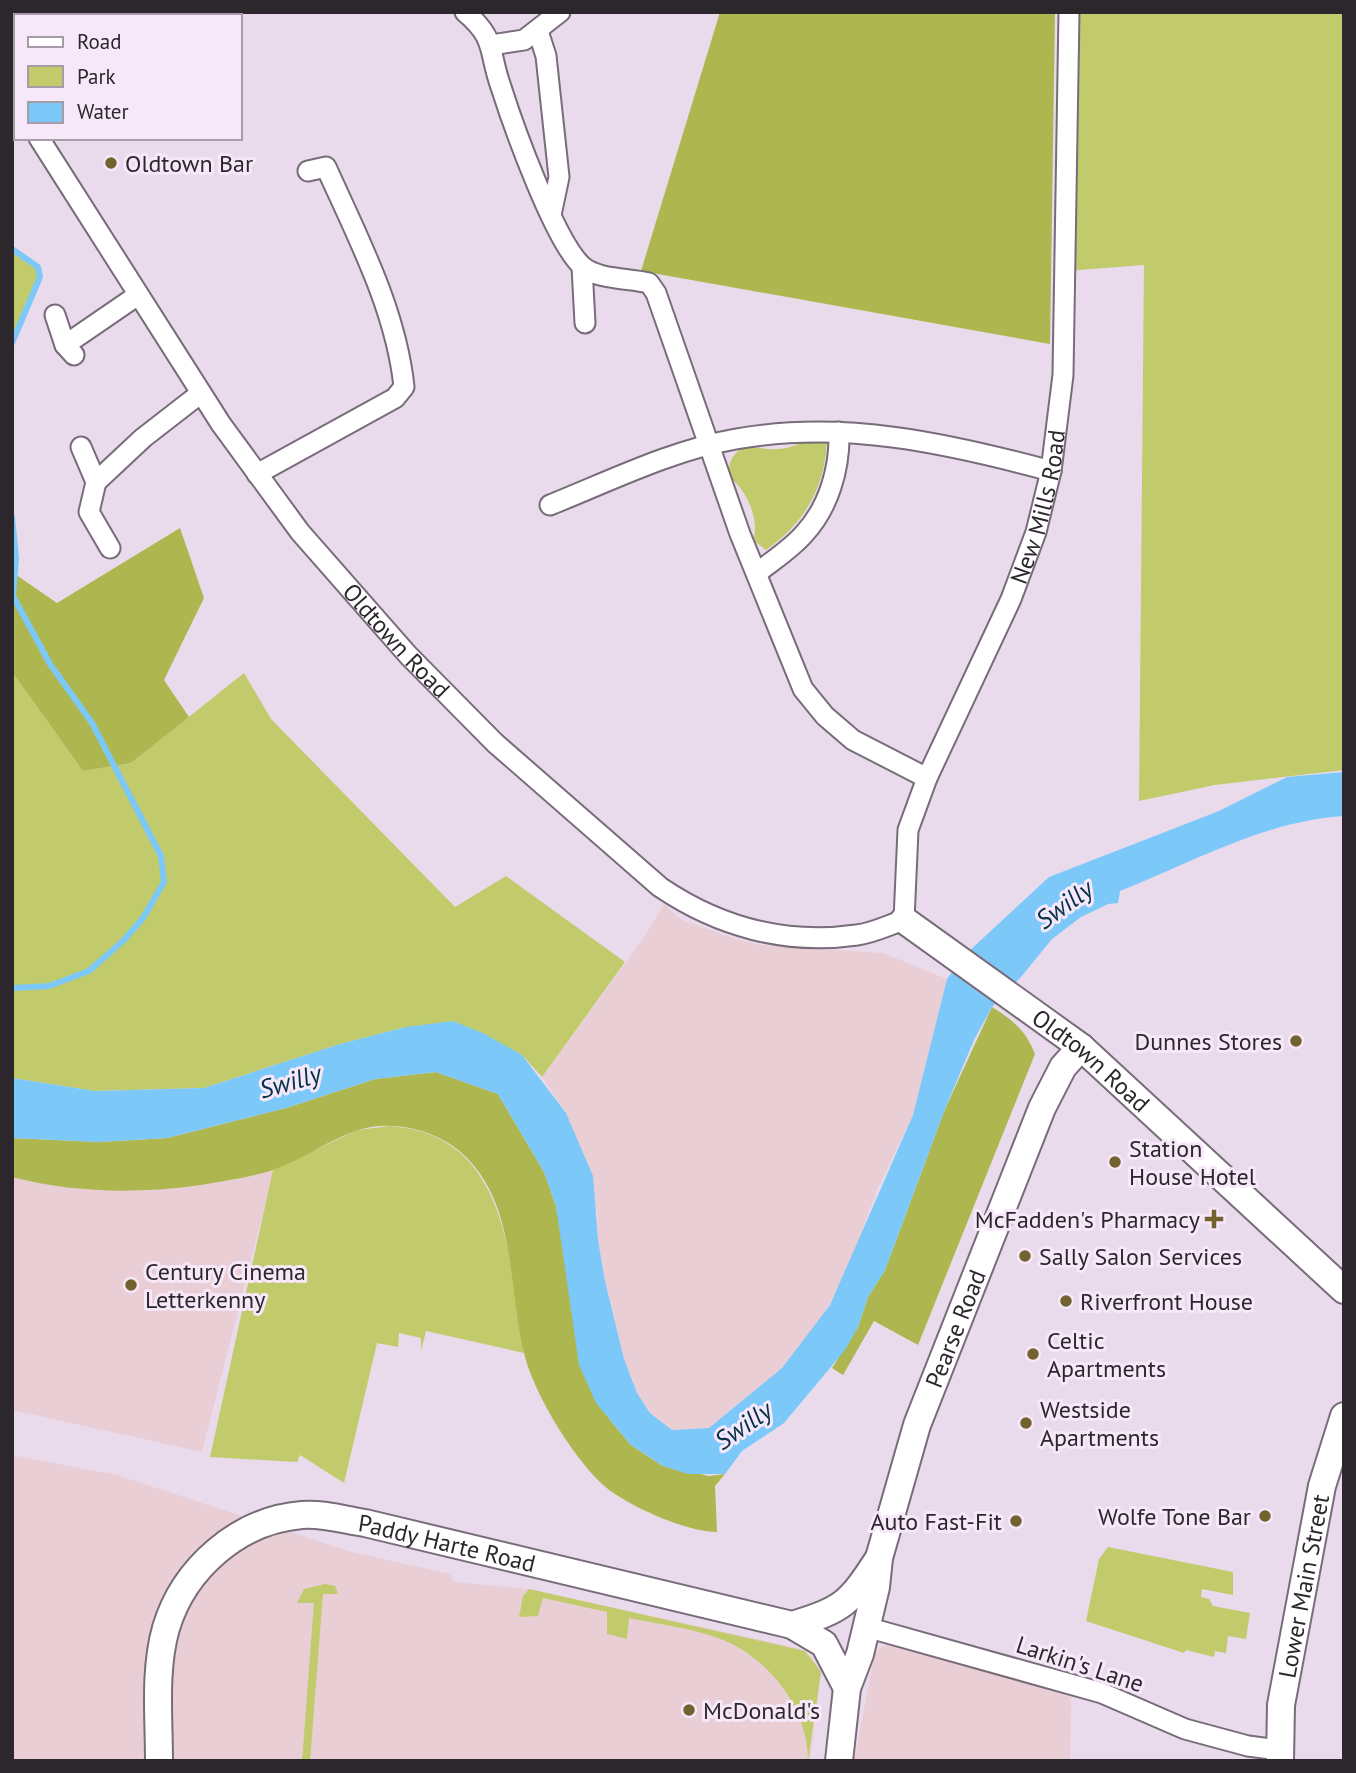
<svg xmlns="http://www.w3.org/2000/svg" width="1356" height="1773" font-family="'PT Sans',sans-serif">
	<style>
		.commercial { fill: #e9cfd5 }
		.green { fill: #c1cb6b }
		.forest { fill: #aeb74f }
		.water { fill: #7cc9f9 }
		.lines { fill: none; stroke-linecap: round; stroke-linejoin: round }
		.stream { stroke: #7cc9f9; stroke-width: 6 }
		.street-casing { stroke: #786b7a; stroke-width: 23 }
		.secondary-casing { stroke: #786b7a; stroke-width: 30 }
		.street { stroke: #fff; stroke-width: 19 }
		.secondary { stroke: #fff; stroke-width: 26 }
		.poi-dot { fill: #716230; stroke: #f7e8f9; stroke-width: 2.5 }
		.labels { text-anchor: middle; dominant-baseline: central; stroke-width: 6; stroke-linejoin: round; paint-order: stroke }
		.poi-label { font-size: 24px; fill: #2c272d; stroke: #f7e8f9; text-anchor: start }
		.street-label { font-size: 24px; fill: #2c272d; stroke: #f7e8f9 }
		.water-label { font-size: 26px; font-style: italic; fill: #033249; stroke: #f7e8f9 }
	</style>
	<rect width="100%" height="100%" fill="#e9dbec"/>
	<path class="commercial" d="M 664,904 L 680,919 L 736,939 L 760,945 L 883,953 L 947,979 L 913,1115 L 878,1188 L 843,1281 L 816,1327 L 782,1368 L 709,1428 L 672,1430 L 650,1413 L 637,1393 L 624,1359 L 605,1281 L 598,1240 L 597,1213 L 566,1113 L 542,1077 L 643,939 Z
		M 274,1170 L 202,1452 L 12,1410 L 12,1176 L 43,1183 L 144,1191 Z
		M 12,1455 L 117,1475 L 348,1551 L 450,1574 L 454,1582 L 529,1589 L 798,1648 L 813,1658 L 821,1672 L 810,1761 L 12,1761 Z
		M 888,1643 L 1010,1675 L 1010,1679 L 1071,1697 L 1070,1761 L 854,1761 L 875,1652 Z"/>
	<path class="green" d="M 1078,12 L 1344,12 L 1344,770 L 1215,785 L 1139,801 L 1144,265 L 1066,271 Z
		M 12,249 L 38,267 L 40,277 L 12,343 Z
		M 810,436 L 827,440 C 825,487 805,523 766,550 L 753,540 C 760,520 747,490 729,477 C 727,462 734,450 749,445 C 768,452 795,451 810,436 Z
		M 12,672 L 83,771 L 131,763 L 244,673 L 271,719 L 455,907 L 506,876 L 625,962 L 542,1077 L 522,1055 L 406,1027 L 340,1044 L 204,1088 L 95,1091 L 12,1078 Z
		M 390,1126 C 509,1134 510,1262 524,1353 L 426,1331 L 421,1351 L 421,1338 L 399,1333 L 398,1347 L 377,1343 L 344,1483 L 300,1455 L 297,1462 L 210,1457 L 273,1170 L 357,1130 Z
		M 1108,1547 L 1233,1572 L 1233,1595 L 1202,1589 L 1201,1597 L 1209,1599 L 1213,1606 L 1250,1613 L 1246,1639 L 1228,1636 L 1226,1653 L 1215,1651 L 1214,1657 L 1186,1650 L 1184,1653 L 1086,1621 L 1099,1559 Z
		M 325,1584 L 335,1586 L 338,1594 L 323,1594 L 310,1761 L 302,1761 L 314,1603 L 297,1603 L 304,1589 Z
		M 529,1589 L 805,1651 L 821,1672 L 808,1761 C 808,1708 768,1656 718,1638 C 690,1628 658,1624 629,1618 L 627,1639 L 607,1634 L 607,1612 L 543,1598 L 538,1616 L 519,1617 L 523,1596 Z"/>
	<path class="forest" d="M 720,12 L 1055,14 L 1050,344 L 641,271 Z
		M 180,528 L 204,598 L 164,680 L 189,717 L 131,763 L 83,771 L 12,672 L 12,572 L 57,603 Z
		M 992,1007 C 1013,1020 1026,1031 1035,1054 L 918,1345 L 874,1321 L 843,1375 L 832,1368 L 858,1327 L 868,1297 L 885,1270 L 945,1109 Z
		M 436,1072 L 498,1094 L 544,1172 L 556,1206 L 566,1261 L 610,1420 L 631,1445 L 663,1466 L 709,1476 L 725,1474 L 715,1486 L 717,1532 C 686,1532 625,1505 602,1484 C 572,1456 533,1392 524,1353 C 508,1289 517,1209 467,1158 C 440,1130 392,1118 355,1131 C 327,1141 302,1160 273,1170 C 252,1177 224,1181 201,1185 C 138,1194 74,1193 12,1177 L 12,1138 L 99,1142 L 167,1138 L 286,1108 L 375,1079 Z"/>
	<path class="water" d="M 1344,772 L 1344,816 C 1264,821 1194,862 1120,891 L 1118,903 L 1108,904 L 1081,917 L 1052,939 L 1021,977 L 992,1007 L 974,1040 L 945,1109 L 885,1270 L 868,1297 L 858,1327 L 845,1350 L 784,1423 L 742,1451 L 725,1474 L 688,1474 L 663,1466 L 631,1445 L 596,1403 L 579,1365 L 556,1206 L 544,1172 L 498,1094 L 436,1072 L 375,1079 L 286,1108 L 167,1138 L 99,1142 L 12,1138 L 12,1078 L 95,1091 L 204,1088 L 340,1044 L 406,1027 L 453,1021 L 485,1034 L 522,1055 L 566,1113 L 593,1176 L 598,1240 L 605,1281 L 624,1359 L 637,1393 L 650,1413 L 672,1430 L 709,1428 L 782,1368 L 830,1305 L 913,1115 L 947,979 L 967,953 L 1049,877 L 1219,811 L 1287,777 Z"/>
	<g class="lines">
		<path class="stream" d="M 12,249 L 38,267 L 40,277 L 12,343
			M 12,517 L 16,558 L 13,596 L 50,664 L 92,723 L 161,856 L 164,882 L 143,918 L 124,940 L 89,971 L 49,986 L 12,988"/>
		<g class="street-casing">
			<g id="street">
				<path d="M 465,12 C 497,39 488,51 501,87 C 513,125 555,242 582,266 C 597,280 630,278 649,283 L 656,293 L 740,534 L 803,689 L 825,716 L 853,740 L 927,778"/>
				<path d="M 193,16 L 197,12"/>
				<path d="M 538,31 L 546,56 L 559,177 L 551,215"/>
				<path d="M 491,45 L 524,40 L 560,12"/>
				<path d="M 12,120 L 16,121"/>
				<path id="s1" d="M 39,138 L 221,424 L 300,532 L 408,655 L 495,743 L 660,887 C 719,927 786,945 857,935 C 873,933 889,925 904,920 L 908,830 L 927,778 L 1011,599 L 1036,532 L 1051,471 L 1063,375 L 1069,12"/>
				<path d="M 582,267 L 585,323"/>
				<path d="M 55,315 L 65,345 L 74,355"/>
				<path d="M 65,345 L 138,295"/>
				<path d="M 81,447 L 96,482 L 89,512 L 110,548"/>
				<path d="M 257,474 L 395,398 L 404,387 C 396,310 358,238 326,167 L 308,171"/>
				<path d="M 96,482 L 143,438 L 201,393"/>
				<path d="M 550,505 C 610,481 672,450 736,439 C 843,420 947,443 1051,471"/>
				<path d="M 757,573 C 772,561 791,549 804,534 C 829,507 840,468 839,432"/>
				<path d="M 866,1627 L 1102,1693 L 1185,1729 L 1248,1746 L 1278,1750"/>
			</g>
		</g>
		<g class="secondary-casing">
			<g id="secondary">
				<path id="s2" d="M 904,920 L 1081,1047 L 1344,1290"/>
				<path d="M 792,1625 L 824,1644 L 847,1688"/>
				<path id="s3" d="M 159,1761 C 159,1717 154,1670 166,1628 C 184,1568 239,1520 302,1515 C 322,1513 345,1520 365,1523 L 792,1625 C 844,1609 849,1604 879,1558"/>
				<path id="s4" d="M 839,1761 L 847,1688 L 860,1654 L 876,1587 L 879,1558 L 917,1425 L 1042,1108 L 1063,1067 L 1081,1047"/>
				<path id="s5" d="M 1280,1761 L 1281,1705 L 1322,1486 L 1344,1416"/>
			</g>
		</g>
		<use href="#street" class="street"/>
		<use href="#secondary" class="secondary"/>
	</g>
	<g class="poi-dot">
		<circle cx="111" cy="163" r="7"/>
		<circle cx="1296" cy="1041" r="7"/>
		<circle cx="1115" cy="1162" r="7"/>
		<path d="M1210.5 1208.5h7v7h7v7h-7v7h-7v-7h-7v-7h7z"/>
		<circle cx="1025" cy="1256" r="7"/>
		<circle cx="131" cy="1285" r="7"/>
		<circle cx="1066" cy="1301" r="7"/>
		<circle cx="1033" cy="1354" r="7"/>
		<circle cx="1026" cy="1423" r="7"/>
		<circle cx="1265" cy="1516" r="7"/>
		<circle cx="1016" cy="1521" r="7"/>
		<circle cx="689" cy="1710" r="7"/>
	</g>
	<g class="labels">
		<g class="poi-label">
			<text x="125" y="163">Oldtown Bar</text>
			<text x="1282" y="1041" text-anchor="end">Dunnes Stores</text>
			<text x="1129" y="1148">Station<tspan x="1129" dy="28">House Hotel</tspan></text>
			<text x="1200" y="1219" text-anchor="end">McFadden's Pharmacy</text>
			<text x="1039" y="1256">Sally Salon Services</text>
			<text x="145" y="1271">Century Cinema<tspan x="145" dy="28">Letterkenny</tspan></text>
			<text x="1080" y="1301">Riverfront House</text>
			<text x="1047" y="1340">Celtic<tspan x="1047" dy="28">Apartments</tspan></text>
			<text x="1040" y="1409">Westside<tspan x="1040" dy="28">Apartments</tspan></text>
			<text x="1251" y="1516" text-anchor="end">Wolfe Tone Bar</text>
			<text x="1002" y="1521" text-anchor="end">Auto Fast-Fit</text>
			<text x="703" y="1710">McDonald's</text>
		</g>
		<g class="street-label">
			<text stroke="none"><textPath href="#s1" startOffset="1676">New Mills Road</textPath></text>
			<text stroke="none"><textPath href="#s1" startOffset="618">Oldtown Road</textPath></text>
			<text stroke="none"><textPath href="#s2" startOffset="234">Oldtown Road</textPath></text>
			<text stroke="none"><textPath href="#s4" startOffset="450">Pearse Road</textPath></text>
			<text stroke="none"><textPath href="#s3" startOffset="469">Paddy Harte Road</textPath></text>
			<text stroke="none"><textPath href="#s5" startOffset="177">Lower Main Street</textPath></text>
			<text transform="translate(1080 1664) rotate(18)">Larkin's Lane</text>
		</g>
		<g class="water-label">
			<text transform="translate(1064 904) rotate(-36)">Swilly</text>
			<text transform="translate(290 1081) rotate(-16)">Swilly</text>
			<text transform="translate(743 1425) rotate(-35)">Swilly</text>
		</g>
	</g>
	<rect width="1356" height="1773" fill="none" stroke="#2c272d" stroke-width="28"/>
	<rect x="14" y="14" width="228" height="126" fill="#f7e8f9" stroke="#a69ba7" stroke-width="2"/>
	<rect x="28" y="37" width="35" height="10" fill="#ffffff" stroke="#a69ba7" stroke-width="2"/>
	<text x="77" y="49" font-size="21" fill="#2c272d">Road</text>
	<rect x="28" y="66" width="35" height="21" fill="#c1cb6b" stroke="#a69ba7" stroke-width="2"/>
	<text x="77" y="84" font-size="21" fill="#2c272d">Park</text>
	<rect x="28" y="102" width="35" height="21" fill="#7cc9f9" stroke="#a69ba7" stroke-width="2"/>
	<text x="77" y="119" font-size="21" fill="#2c272d">Water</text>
</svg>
